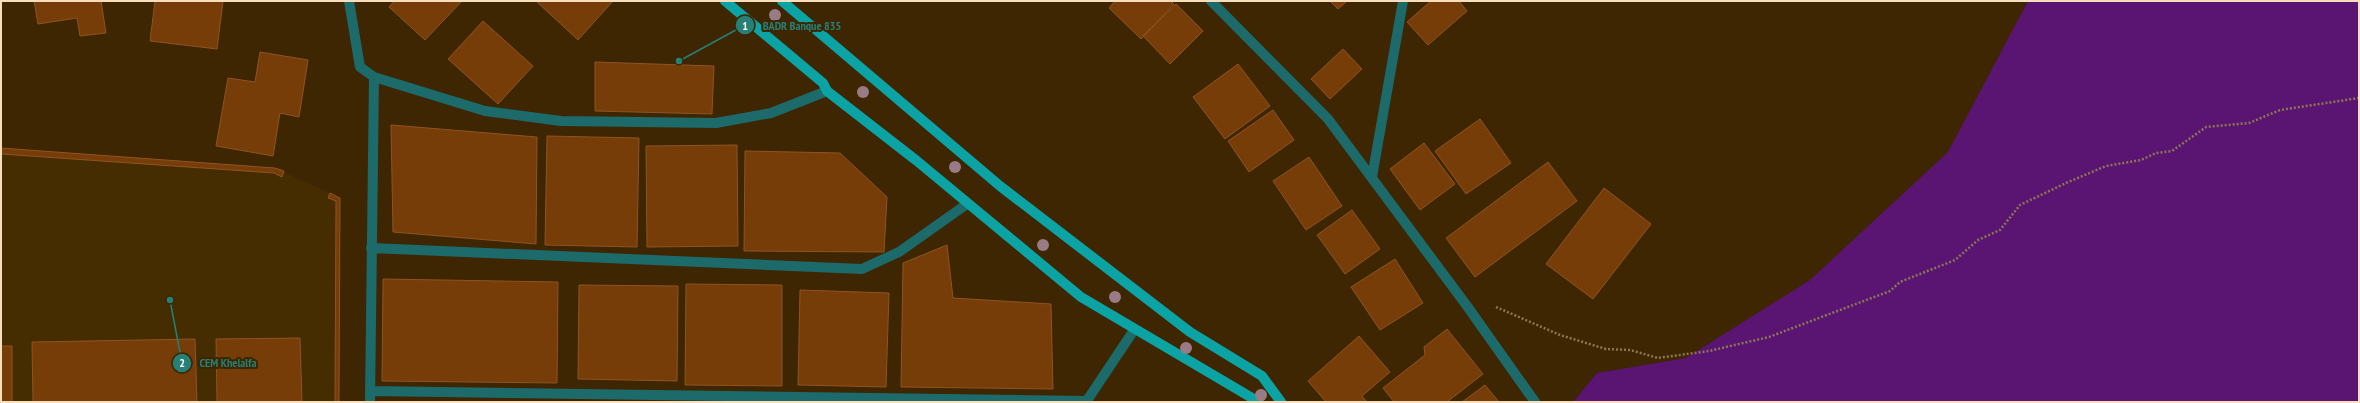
<svg xmlns="http://www.w3.org/2000/svg" width="2360" height="403" font-family="'PT Sans Narrow',sans-serif">
	<style>
		.built { fill: #452d01 }
		.green { fill: #5a1472 }
		.building { fill: #773d08; stroke: #8f5325 }
		.lines { fill: none; stroke-linecap: round; stroke-linejoin: round }
		.path { stroke: #8e7653; stroke-width: 2.5; stroke-dasharray: 2 2; stroke-linecap: butt }
		.minor { stroke: #1d6a6b; stroke-width: 10 }
		.major { stroke: #0ca3a4; stroke-width: 10 }
		.tree { fill: #987b85 }
		.leader { fill: none; stroke: #268076; stroke-width: 1.5 }
		.callout-dot { fill: #268076; stroke: #3d2601; stroke-width: 1.5 }
		.mark-label { font-size: 12px; text-anchor: middle; font-weight: bold; fill: #fff }
		.callout-label { font-size: 12px; text-anchor: middle; font-weight: bold; fill: #268076; stroke: #3d2601; stroke-width: 4; stroke-linejoin: round; paint-order: stroke }
	</style>
	<rect width="100%" height="100%" fill="#3d2601"/>
	<path class="built" d="M 1,148 L 275,168 L 340,198 L 339,402 L 1,402 Z"/>
	<path class="green" d="M 2028,1 L 2359,1 L 2359,402 L 1573,402 L 1597,373 L 1686,358 L 1810,280 L 1948,152 Z"/>
	<path class="building" d="M 34,1 L 101,1 L 106,33 L 80,36 L 77,18 L 38,24 Z
		M 155,1 L 223,1 L 217,49 L 150,41 Z
		M 394,1 L 462,1 L 425,40 L 389,7 Z
		M 536,1 L 613,1 L 578,40 Z
		M 1115,1 L 1170,1 L 1174,4 L 1141,39 L 1109,8 Z
		M 1330,1 L 1347,1 L 1338,9 Z
		M 1431,1 L 1459,1 L 1467,11 L 1428,45 L 1407,22 Z
		M 1176,4 L 1203,31 L 1170,64 L 1143,36 Z
		M 483,21 L 533,66 L 498,104 L 448,59 Z
		M 1343,49 L 1362,69 L 1330,99 L 1311,79 Z
		M 260,52 L 308,60 L 299,117 L 280,113 L 273,156 L 216,146 L 228,78 L 255,82 Z
		M 595,62 L 714,66 L 712,114 L 595,111 Z
		M 1238,64 L 1270,106 L 1225,139 L 1193,97 Z
		M 1273,110 L 1294,140 L 1249,172 L 1228,141 Z
		M 1480,119 L 1511,163 L 1466,194 L 1435,151 Z
		M 391,125 L 537,137 L 536,244 L 393,232 Z
		M 547,136 L 639,138 L 637,247 L 545,245 Z
		M 1424,143 L 1455,184 L 1420,210 L 1390,169 Z
		M 737,145 L 738,246 L 647,247 L 646,146 Z
		M 1,148 L 275,168 L 284,171 L 282,177 L 274,173 L 1,154 Z
		M 745,151 L 840,153 L 887,197 L 884,252 L 744,251 Z
		M 1309,157 L 1342,206 L 1306,230 L 1273,181 Z
		M 1548,162 L 1577,201 L 1475,277 L 1446,238 Z
		M 1604,188 L 1651,224 L 1593,299 L 1546,264 Z
		M 330,193 L 340,198 L 339,402 L 335,402 L 336,201 L 328,198 Z
		M 1352,210 L 1380,249 L 1345,274 L 1317,235 Z
		M 947,245 L 953,298 L 1051,304 L 1053,389 L 901,387 L 903,263 Z
		M 1395,259 L 1423,303 L 1380,330 L 1351,287 Z
		M 383,279 L 558,282 L 557,383 L 382,381 Z
		M 686,284 L 782,285 L 782,386 L 685,385 Z
		M 579,285 L 678,286 L 677,381 L 578,379 Z
		M 800,290 L 889,293 L 886,387 L 798,385 Z
		M 1447,329 L 1483,374 L 1447,402 L 1394,402 L 1383,388 L 1425,355 L 1424,347 Z
		M 1359,336 L 1390,372 L 1362,396 L 1367,402 L 1326,402 L 1308,381 Z
		M 300,338 L 302,402 L 217,402 L 216,339 Z
		M 195,339 L 197,402 L 33,402 L 32,342 Z
		M 1,346 L 12,346 L 12,402 L 1,402 Z
		M 1485,385 L 1499,402 L 1462,402 Z"/>
	<g class="lines">
		<path class="path" d="M 1496,307 L 1560,335 L 1606,349 L 1630,350 L 1658,358 L 1709,351 L 1769,337 L 1890,291 L 1900,282 L 1955,260 L 1978,240 L 2000,230 L 2020,205 L 2066,183 L 2106,166 L 2141,160 L 2156,153 L 2172,151 L 2206,127 L 2249,123 L 2280,110 L 2359,98"/>
		<path class="minor" d="M 349,1 L 360,67 L 374,77 L 370,402
			M 1211,1 L 1328,119 L 1467,306 L 1535,402
			M 374,77 L 485,111 L 561,121 L 716,123 L 771,113 L 827,91
			M 1372,177 L 1403,1
			M 371,248 L 862,269 L 899,252 L 967,204
			M 370,391 L 1086,401
			M 1086,402 L 1134,330"/>
		<path class="major" d="M 725,1 L 823,83 L 827,91 L 917,161 L 1081,297 L 1259,402
			M 782,1 L 1000,186 L 1190,332 L 1262,376 L 1281,402"/>
	</g>
	<g class="tree">
		<circle cx="775" cy="15" r="6"/>
		<circle cx="863" cy="92" r="6"/>
		<circle cx="955" cy="167" r="6"/>
		<circle cx="1043" cy="245" r="6"/>
		<circle cx="1115" cy="297" r="6"/>
		<circle cx="1186" cy="348" r="6"/>
		<circle cx="1261" cy="395" r="6"/>
	</g>
	<path class="leader" d="M679 61L745 25M170 300L182 363"/>
	<g class="callout-dot">
		<circle cx="679" cy="61" r="4"/>
		<circle cx="170" cy="300" r="4"/>
		<circle cx="745" cy="25" r="10"/>
		<circle cx="182" cy="363" r="10"/>
	</g>
	<g class="mark-label">
		<text x="745" y="30">1</text>
		<text x="182" y="367">2</text>
	</g>
	<g class="callout-label">
		<text x="802" y="30">BADR Banque 835</text>
		<text x="228" y="367">CEM Khelalfa</text>
	</g>
	<rect width="2360" height="403" fill="none" stroke="#f7dfbe" stroke-width="4"/>
</svg>
